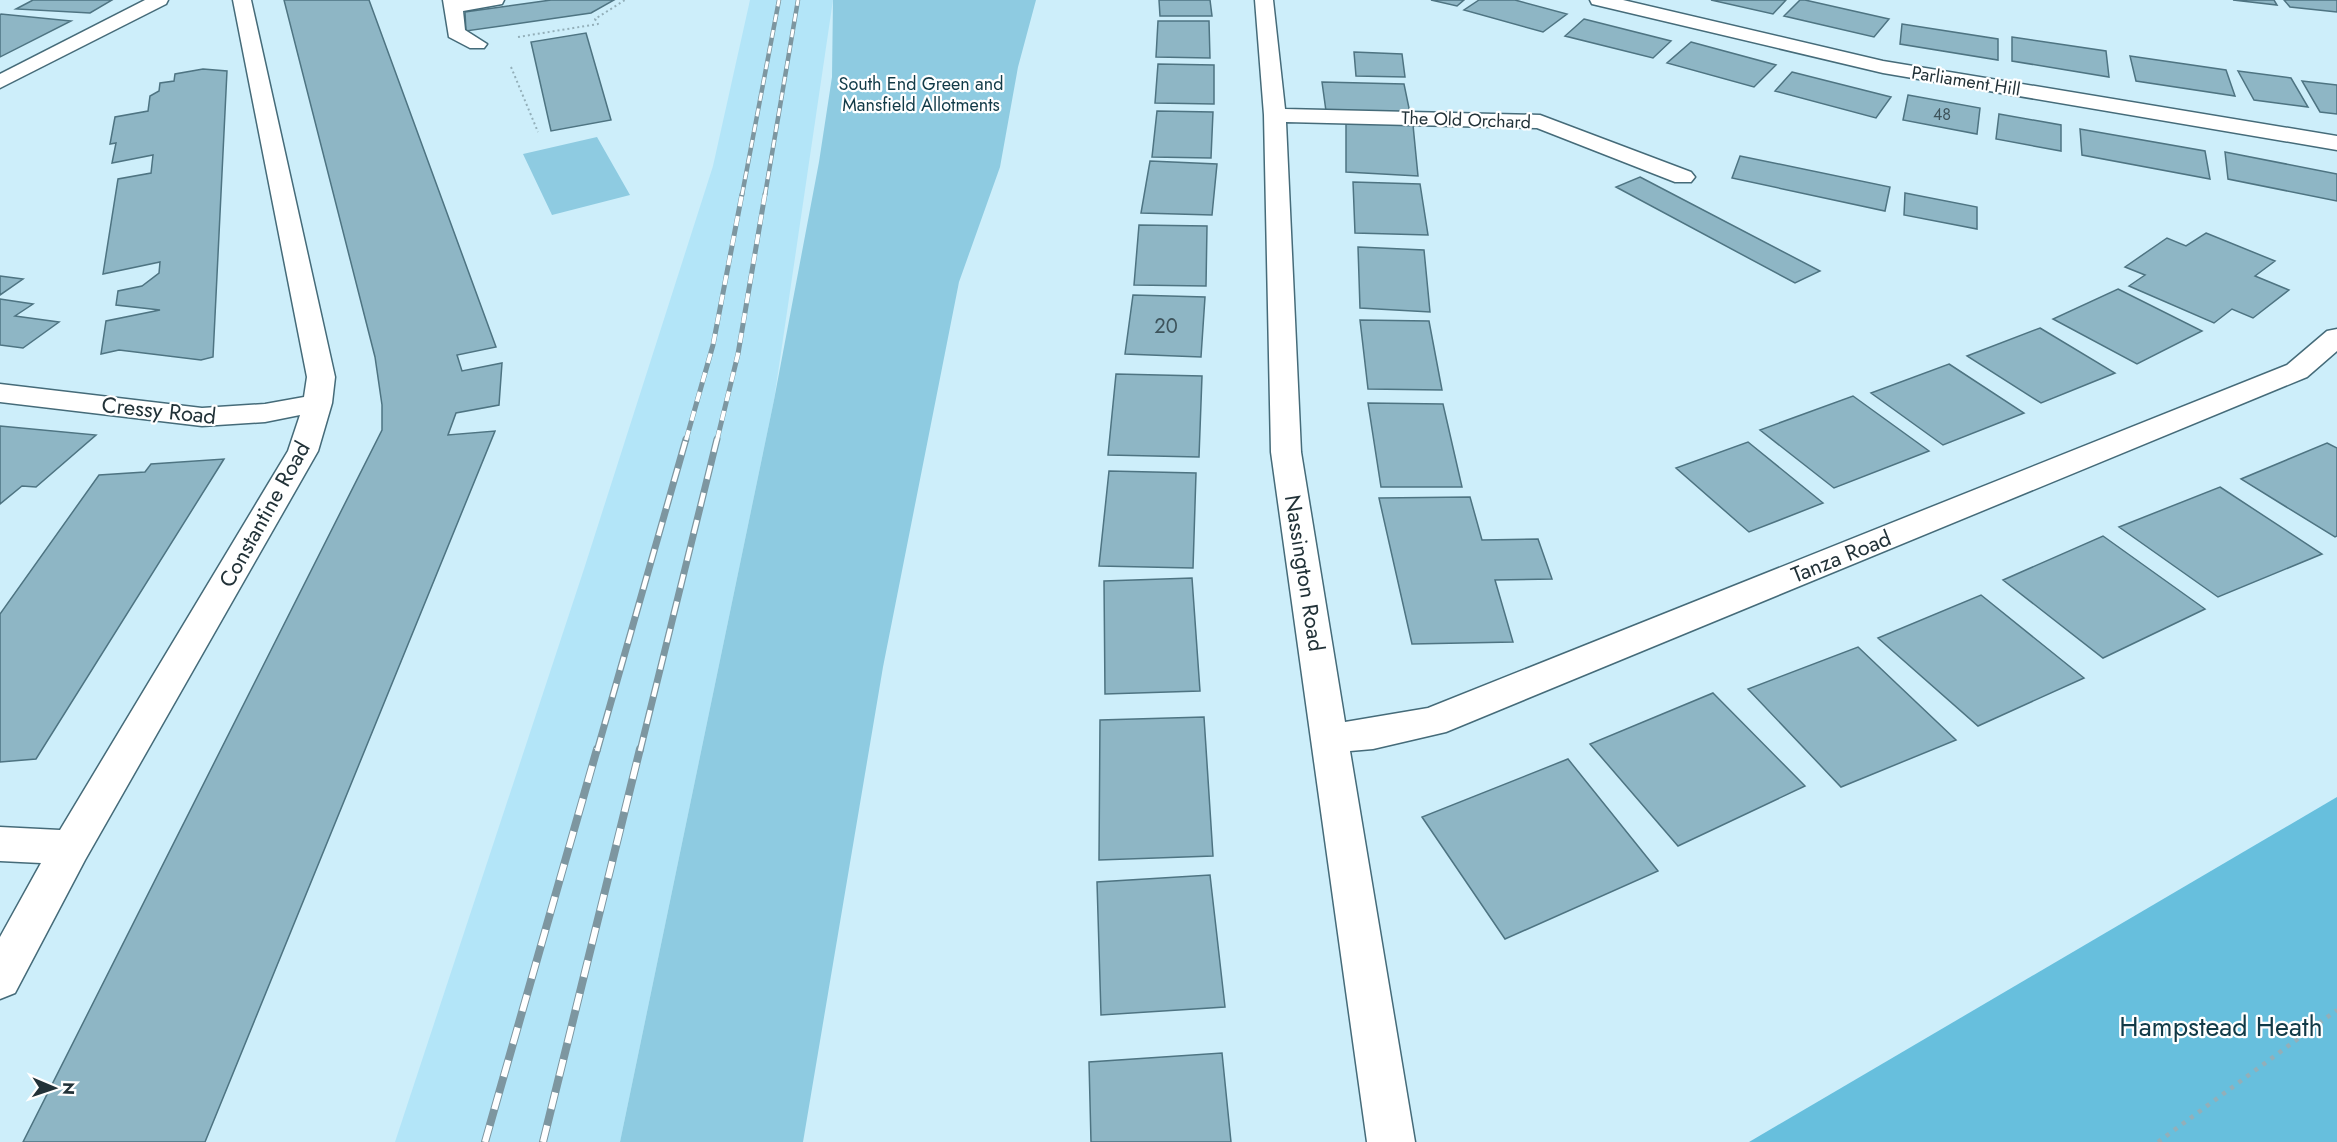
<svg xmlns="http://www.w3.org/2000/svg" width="2337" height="1142" font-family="Jost,sans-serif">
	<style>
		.built { fill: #b3e5f8 }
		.green { fill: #8ecbe1 }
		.forest { fill: #67bfdd }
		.building { fill: #8eb6c5; stroke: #4e7482; stroke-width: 1.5 }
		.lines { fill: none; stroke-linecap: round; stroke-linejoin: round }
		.lane-casing { stroke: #456b79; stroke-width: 3 }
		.street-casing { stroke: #456b79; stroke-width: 3 }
		.secondary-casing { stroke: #456b79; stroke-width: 3 }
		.path-far1 { stroke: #93afb9; stroke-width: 2; stroke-dasharray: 2 3; stroke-linecap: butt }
		.path { stroke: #93afb9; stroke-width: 4.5; stroke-dasharray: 4 6; stroke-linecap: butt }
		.lane { fill: #fff; fill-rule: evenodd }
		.street { fill: #fff; fill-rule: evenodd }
		.secondary { fill: #fff; fill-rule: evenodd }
		.rail-far3-casing { stroke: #7d96a0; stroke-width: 4.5 }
		.rail-far2-casing { stroke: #7d96a0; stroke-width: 5 }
		.rail-far1-casing { stroke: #7d96a0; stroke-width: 7 }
		.rail-casing { stroke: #7d96a0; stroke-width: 8 }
		.rail-far3 { stroke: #fff; stroke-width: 3; stroke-dasharray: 8; stroke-linecap: butt }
		.rail-far2 { stroke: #fff; stroke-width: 4; stroke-dasharray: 10; stroke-linecap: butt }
		.rail-far1 { stroke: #fff; stroke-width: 4.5; stroke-dasharray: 14; stroke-linecap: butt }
		.rail { stroke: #fff; stroke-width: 6; stroke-dasharray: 17; stroke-linecap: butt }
		.labels { text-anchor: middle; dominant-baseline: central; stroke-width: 4.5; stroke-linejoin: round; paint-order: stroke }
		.far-number-label { font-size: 16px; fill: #3d535b }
		.far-street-label { font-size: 18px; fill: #223238; stroke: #fff }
		.far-park-label { font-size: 18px; fill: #113a47; stroke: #fff }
		.number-label { font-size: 20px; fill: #3d535b }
		.street-label { font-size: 22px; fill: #223238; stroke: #fff }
		.near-park-label { font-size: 27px; fill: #113a47; stroke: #fff }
	</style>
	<rect width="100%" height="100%" fill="#cdeefa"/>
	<path class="built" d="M 750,0 L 833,0 L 774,400 L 620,1142 L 395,1142 L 584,569 L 713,166 Z"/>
	<path class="green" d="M 833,0 L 1036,0 L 1018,67 L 1000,167 L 959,282 L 883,667 L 803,1142 L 620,1142 L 774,400 L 819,162 L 832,77 Z
		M 597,137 L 630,195 L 552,215 L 523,154 Z"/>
	<path class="forest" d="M 2337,797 L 2337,1142 L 1749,1142 Z"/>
	<path class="building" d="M 33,0 L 112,0 L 90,13 L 16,9 Z
		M 284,0 L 369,0 L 496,347 L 457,355 L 462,371 L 502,363 L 499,405 L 456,413 L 448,435 L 495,431 L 205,1142 L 23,1142 L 382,430 L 382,405 L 375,357 Z
		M 551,0 L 614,0 L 591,13 L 466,31 L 465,12 Z
		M 1159,0 L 1210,0 L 1212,16 L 1160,16 Z
		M 1431,0 L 1464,0 L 1457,6 Z
		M 1479,0 L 1515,0 L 1567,14 L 1543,32 L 1464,10 Z
		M 1711,0 L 1786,0 L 1773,14 Z
		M 1800,0 L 1805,0 L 1889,19 L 1874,37 L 1784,16 Z
		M 2233,0 L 2274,0 L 2277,5 Z
		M 2284,0 L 2337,0 L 2337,12 L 2290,7 Z
		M 0,15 L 1,14 L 71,21 L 0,57 Z
		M 1584,19 L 1671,41 L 1653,58 L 1565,36 Z
		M 1158,21 L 1209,21 L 1210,58 L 1156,57 Z
		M 1902,24 L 1998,39 L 1998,60 L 1900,44 Z
		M 586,33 L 611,120 L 551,131 L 531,42 Z
		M 2012,37 L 2106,51 L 2109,77 L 2012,61 Z
		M 1691,42 L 1776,65 L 1754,87 L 1667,63 Z
		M 1354,52 L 1402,54 L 1405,77 L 1356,76 Z
		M 2130,56 L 2226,70 L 2235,96 L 2136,81 Z
		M 1158,64 L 1214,65 L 1214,104 L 1155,103 Z
		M 203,69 L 227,71 L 213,357 L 201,360 L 119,350 L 101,354 L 106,321 L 160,310 L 116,305 L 118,291 L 142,286 L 159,273 L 160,262 L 103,274 L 118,179 L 151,173 L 153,155 L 112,163 L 116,143 L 110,144 L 115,117 L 148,111 L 150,96 L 159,91 L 160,83 L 174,81 L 175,74 Z
		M 2238,71 L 2291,78 L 2308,107 L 2254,100 Z
		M 1792,72 L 1891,97 L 1876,118 L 1775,91 Z
		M 2302,81 L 2337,85 L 2337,114 L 2320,112 Z
		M 1322,82 L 1404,84 L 1410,113 L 1326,111 Z
		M 1908,95 L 1980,108 L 1977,134 L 1903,120 Z
		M 1157,111 L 1213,112 L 1211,158 L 1152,157 Z
		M 1999,114 L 2061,125 L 2061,151 L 1996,139 Z
		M 1346,122 L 1413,125 L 1418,176 L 1346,172 Z
		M 2080,129 L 2205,151 L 2210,179 L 2082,155 Z
		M 2225,152 L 2337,174 L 2337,201 L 2228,179 Z
		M 1740,156 L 1890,187 L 1885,211 L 1732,178 Z
		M 1150,161 L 1217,164 L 1212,215 L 1141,213 Z
		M 1640,177 L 1820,271 L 1795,283 L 1616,187 Z
		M 1353,182 L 1420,184 L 1428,235 L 1355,233 Z
		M 1905,193 L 1977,207 L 1977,229 L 1904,215 Z
		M 1139,225 L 1207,226 L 1206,286 L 1134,285 Z
		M 2206,233 L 2275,261 L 2255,276 L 2289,290 L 2253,318 L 2232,309 L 2214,323 L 2129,286 L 2145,275 L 2125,267 L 2167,238 L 2186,246 Z
		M 1358,247 L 1424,250 L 1430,312 L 1360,308 Z
		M 0,276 L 23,279 L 0,295 Z
		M 2118,289 L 2202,331 L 2137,364 L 2053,319 Z
		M 1133,295 L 1205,297 L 1201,357 L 1125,354 Z
		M 0,299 L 33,304 L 15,316 L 59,322 L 23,348 L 0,345 Z
		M 1360,320 L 1429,321 L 1442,390 L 1368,389 Z
		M 2040,328 L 2115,373 L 2041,403 L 1967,356 Z
		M 1949,364 L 2024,413 L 1943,445 L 1871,393 Z
		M 1116,374 L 1202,376 L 1199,457 L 1108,455 Z
		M 1853,396 L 1929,451 L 1834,488 L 1760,430 Z
		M 1368,403 L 1443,404 L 1462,487 L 1381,487 Z
		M 0,426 L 96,435 L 36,487 L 22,486 L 0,504 Z
		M 1748,442 L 1823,503 L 1749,532 L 1676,468 Z
		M 2327,443 L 2337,448 L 2337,536 L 2335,537 L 2241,479 Z
		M 224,459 L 36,759 L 0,762 L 0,614 L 99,475 L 145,472 L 151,464 Z
		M 1109,471 L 1196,473 L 1193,568 L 1099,566 Z
		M 2220,487 L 2322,554 L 2218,597 L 2119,527 Z
		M 1470,497 L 1482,540 L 1538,539 L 1552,579 L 1495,580 L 1513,642 L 1412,644 L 1379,498 Z
		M 2103,536 L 2205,609 L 2103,658 L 2003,580 Z
		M 1192,578 L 1200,691 L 1105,694 L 1104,581 Z
		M 1981,595 L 2084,678 L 1978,726 L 1878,638 Z
		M 1858,647 L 1956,740 L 1841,787 L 1748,689 Z
		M 1713,693 L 1805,786 L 1678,846 L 1590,744 Z
		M 1204,717 L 1213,856 L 1099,860 L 1100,720 Z
		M 1568,759 L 1658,871 L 1505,939 L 1422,817 Z
		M 1210,875 L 1225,1007 L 1101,1015 L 1097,882 Z
		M 1222,1053 L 1231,1142 L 1091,1142 L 1089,1062 Z"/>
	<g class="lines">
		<g class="lane-casing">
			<path id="lane" d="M 443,0 L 504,0 L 502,4 L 463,11 L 465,30 L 487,44 L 484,48 L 470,48 L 449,37 Z"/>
		</g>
		<g class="street-casing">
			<path id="street" d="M 233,0 L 251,0 L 335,377 L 332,403 L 318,451 L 85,860 L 15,993 L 0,999 L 0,937 L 41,863 L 0,861 L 0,827 L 60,830 L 288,451 L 300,415 L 265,422 L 202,426 L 0,402 L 0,384 L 202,408 L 265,404 L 304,397 L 307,377 Z
				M 1255,0 L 1273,0 L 1285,109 L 1540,115 L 1691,172 L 1695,177 L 1691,182 L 1675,182 L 1537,128 L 1286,122 L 1301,452 L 1345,722 L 1428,708 L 2287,365 L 2327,331 L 2337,329 L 2337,351 L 2307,377 L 1446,732 L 1373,749 L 1350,751 L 1415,1142 L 1367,1142 L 1271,452 L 1264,115 Z
				M 1590,0 L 1623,0 L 1883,61 L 2337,136 L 2337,150 L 1883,73 L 1592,4 Z"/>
		</g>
		<g class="secondary-casing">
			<path id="secondary" d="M 145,0 L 168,0 L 166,4 L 0,88 L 0,74 Z"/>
		</g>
		<path class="path-far1" d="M 518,37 L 598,24 L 595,19 L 625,0
			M 511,67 L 538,132"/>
		<path class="path" d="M 2158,1142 L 2337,1010"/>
		<use href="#lane" class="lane"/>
		<use href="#street" class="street"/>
		<use href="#secondary" class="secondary"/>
		<g class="rail-far3-casing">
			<path id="rail-far3" d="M 742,195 L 779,0
				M 765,195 L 798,0"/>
		</g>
		<g class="rail-far2-casing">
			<path id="rail-far2" d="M 686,440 L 713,345 L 742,194
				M 717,440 L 738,354 L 765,194"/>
		</g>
		<g class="rail-far1-casing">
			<path id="rail-far1" d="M 597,751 L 686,439
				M 640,751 L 717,439"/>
		</g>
		<g class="rail-casing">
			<path id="rail" d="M 485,1142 L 597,749
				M 543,1142 L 640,749"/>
		</g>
		<use href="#rail-far3" class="rail-far3"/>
		<use href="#rail-far2" class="rail-far2"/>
		<use href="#rail-far1" class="rail-far1"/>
		<use href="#rail" class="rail"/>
	</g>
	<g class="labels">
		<g class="far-number-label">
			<text x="1942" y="114">48</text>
		</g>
		<g class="far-street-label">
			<text transform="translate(1966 81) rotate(9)">Parliament Hill</text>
			<text transform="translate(1466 120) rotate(2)">The Old Orchard</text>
		</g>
		<g class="far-park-label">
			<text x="921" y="84">South End Green and<tspan x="921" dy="21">Mansfield Allotments</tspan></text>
		</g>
		<g class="number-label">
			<text x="1166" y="326">20</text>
		</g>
		<g class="street-label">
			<text transform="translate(159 410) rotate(6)">Cressy Road</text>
			<text transform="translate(264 514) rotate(-61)">Constantine Road</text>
			<text transform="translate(1841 556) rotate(-22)">Tanza Road</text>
			<text transform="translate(1305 573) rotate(81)">Nassington Road</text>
		</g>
		<g class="near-park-label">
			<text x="2221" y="1026">Hampstead Heath</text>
		</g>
	</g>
	<g transform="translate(54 1088) rotate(92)" stroke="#ffffff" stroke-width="4.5" paint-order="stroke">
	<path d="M0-4.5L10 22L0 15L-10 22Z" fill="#223238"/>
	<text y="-9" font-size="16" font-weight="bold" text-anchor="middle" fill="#223238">N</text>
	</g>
</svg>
